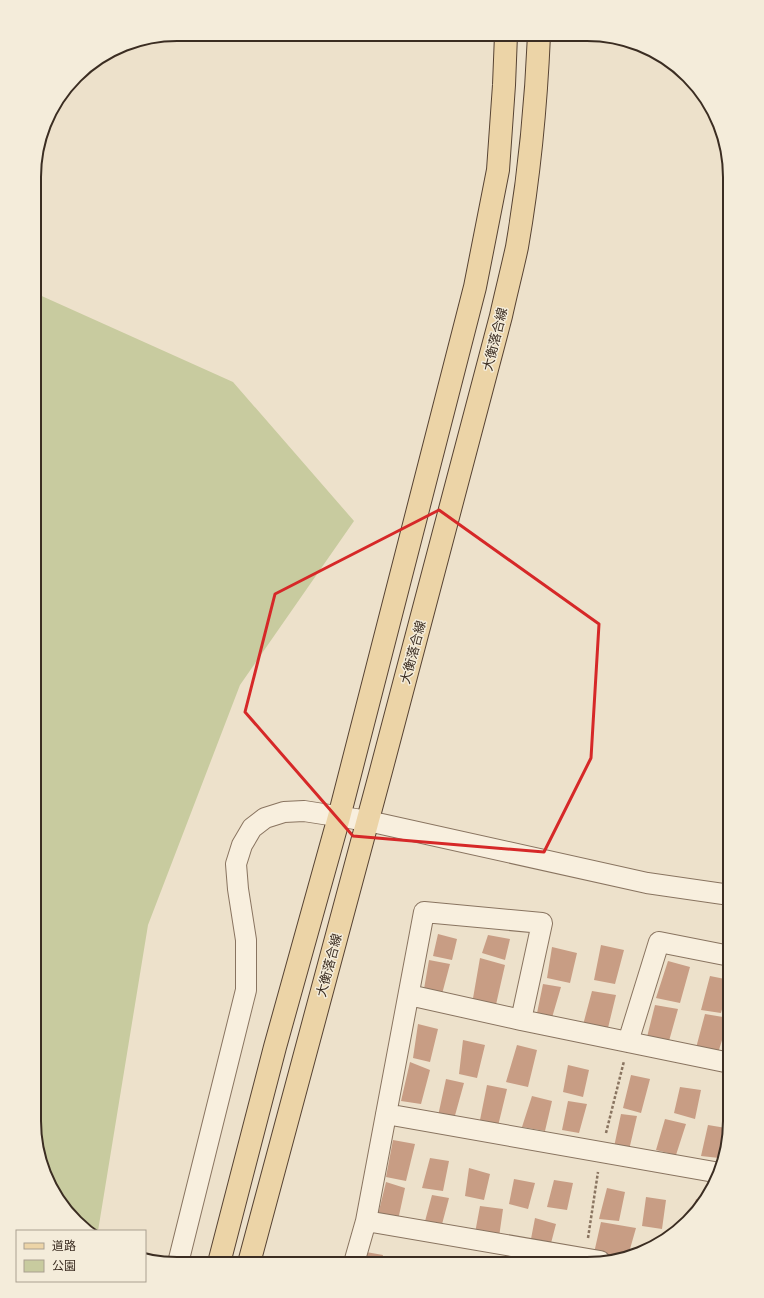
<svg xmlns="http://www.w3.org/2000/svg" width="764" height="1298" font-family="Literata,'Noto Sans JP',serif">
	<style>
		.green { fill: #c8cb9f }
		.building { fill: #c89d84 }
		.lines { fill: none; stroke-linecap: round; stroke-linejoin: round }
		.minor-casing { stroke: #897460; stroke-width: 22 }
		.major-casing { stroke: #574333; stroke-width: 24 }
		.path { stroke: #897460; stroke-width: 2.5; stroke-dasharray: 3 2; stroke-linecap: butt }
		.minor { stroke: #f8efde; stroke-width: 20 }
		.major { stroke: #ecd4a7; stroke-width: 22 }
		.marked { fill: none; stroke: #d62828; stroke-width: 3; stroke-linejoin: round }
		.labels { text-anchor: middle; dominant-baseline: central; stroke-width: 3; stroke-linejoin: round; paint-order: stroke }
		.street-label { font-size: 13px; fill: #3b2d22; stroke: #f4ecda }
		.rim { fill: none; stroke: #3b2d22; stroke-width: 2 }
	</style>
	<rect width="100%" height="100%" fill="#ede1cb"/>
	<path class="green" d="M 35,293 L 233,382 L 354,521 L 240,685 L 148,925 L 98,1231 L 87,1231 L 45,1175 L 34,1121 Z"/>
	<path class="building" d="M 438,934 L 457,939 L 452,960 L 433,956 Z
		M 488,935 L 510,939 L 505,960 L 482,953 Z
		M 601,945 L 624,950 L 615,984 L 594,980 Z
		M 552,947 L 577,953 L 570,983 L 547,978 Z
		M 480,958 L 505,965 L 495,1009 L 472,1004 Z
		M 429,960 L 450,964 L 442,994 L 424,989 Z
		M 668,961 L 690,967 L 680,1003 L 656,998 Z
		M 710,976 L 730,980 L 721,1013 L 701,1010 Z
		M 543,984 L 561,987 L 551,1021 L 536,1018 Z
		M 592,991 L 616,995 L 607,1032 L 583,1025 Z
		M 655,1005 L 678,1009 L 669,1041 L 647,1037 Z
		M 705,1014 L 729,1018 L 718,1053 L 696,1048 Z
		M 418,1024 L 438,1029 L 430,1062 L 413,1058 Z
		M 463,1040 L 485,1045 L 477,1078 L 459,1074 Z
		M 517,1045 L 537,1050 L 528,1087 L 506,1082 Z
		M 410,1062 L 430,1070 L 421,1104 L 401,1101 Z
		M 568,1065 L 589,1070 L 583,1097 L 563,1092 Z
		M 631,1075 L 650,1079 L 641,1113 L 623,1108 Z
		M 446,1079 L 464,1083 L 454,1119 L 438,1116 Z
		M 487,1085 L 507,1089 L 498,1126 L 480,1120 Z
		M 680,1087 L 701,1090 L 695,1119 L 674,1113 Z
		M 532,1096 L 552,1101 L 545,1131 L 522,1127 Z
		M 568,1101 L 587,1104 L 579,1133 L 562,1130 Z
		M 621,1114 L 637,1116 L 629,1150 L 614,1147 Z
		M 665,1119 L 686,1124 L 676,1155 L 656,1150 Z
		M 708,1125 L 726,1128 L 719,1158 L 701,1156 Z
		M 393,1140 L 415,1144 L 406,1181 L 386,1177 Z
		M 430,1158 L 449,1161 L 443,1191 L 422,1188 Z
		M 469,1168 L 490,1174 L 484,1200 L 465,1196 Z
		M 514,1179 L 535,1183 L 528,1209 L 509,1204 Z
		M 554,1180 L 573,1183 L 567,1210 L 547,1207 Z
		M 386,1182 L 405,1188 L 398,1220 L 378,1215 Z
		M 607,1188 L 625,1192 L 619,1221 L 599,1219 Z
		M 432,1195 L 449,1198 L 441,1228 L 424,1225 Z
		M 646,1197 L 666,1200 L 662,1229 L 642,1226 Z
		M 696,1199 L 704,1201 L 701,1208 L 692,1214 Z
		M 480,1206 L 503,1209 L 499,1237 L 475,1233 Z
		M 535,1218 L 556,1224 L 550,1247 L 530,1244 Z
		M 601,1222 L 636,1228 L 628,1256 L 618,1258 L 594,1253 Z
		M 366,1252 L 383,1255 L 381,1263 L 362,1263 Z
		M 416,1259 L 435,1262 L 434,1264 L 415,1264 Z"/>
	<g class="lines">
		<g class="minor-casing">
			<path id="minor" d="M 409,995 L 521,1020
				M 628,1042 L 659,942 L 730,956
				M 386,1114 L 720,1173
				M 366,1221 L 600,1261
				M 178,1263 L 246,990 L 246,940 L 238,889 L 236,864 L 242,845 L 252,828 L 265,818 L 284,812 L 304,811 L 368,821 L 647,883 L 730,895
				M 354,1263 L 366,1221 L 424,912 L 542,923 L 521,1020 L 730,1063"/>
		</g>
		<g class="major-casing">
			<path id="major" d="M 219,1263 L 275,1047 L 339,817 L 475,287 L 498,170 L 504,85 L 506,35
				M 249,1263 L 381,771 L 501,316 C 506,293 512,270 517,247 C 529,177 536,106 539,35"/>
		</g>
		<path class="path" d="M 606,1133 L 624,1061
			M 588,1238 L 598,1172"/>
		<use href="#minor" class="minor"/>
		<use href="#major" class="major"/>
	</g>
	<path class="marked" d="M 439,510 L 599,624 L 591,758 L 544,852 L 353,836 L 245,712 L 275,594 Z"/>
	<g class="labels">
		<g class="street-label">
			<text transform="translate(494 339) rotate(-76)">大衡落合線</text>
			<text transform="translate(412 652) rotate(-75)">大衡落合線</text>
			<text transform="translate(328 965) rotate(-75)">大衡落合線</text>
		</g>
	</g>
	<path d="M0 0H764V1298H0ZM177 41H587A136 136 0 0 1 723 177V1121A136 136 0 0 1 587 1257H177A136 136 0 0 1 41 1121V177A136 136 0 0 1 177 41Z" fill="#f4ecda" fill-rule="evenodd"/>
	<path class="rim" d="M177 41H587A136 136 0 0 1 723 177V1121A136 136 0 0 1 587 1257H177A136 136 0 0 1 41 1121V177A136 136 0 0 1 177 41Z"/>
	<rect x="16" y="1230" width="130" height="52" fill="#f4ecda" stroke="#aaa090"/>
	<rect x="24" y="1243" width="20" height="6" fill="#ecd4a7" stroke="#aaa090"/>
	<text x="52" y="1250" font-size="12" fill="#3b2d22">道路</text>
	<rect x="24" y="1260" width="20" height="12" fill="#c8cb9f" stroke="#aaa090"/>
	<text x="52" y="1270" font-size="12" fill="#3b2d22">公園</text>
</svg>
